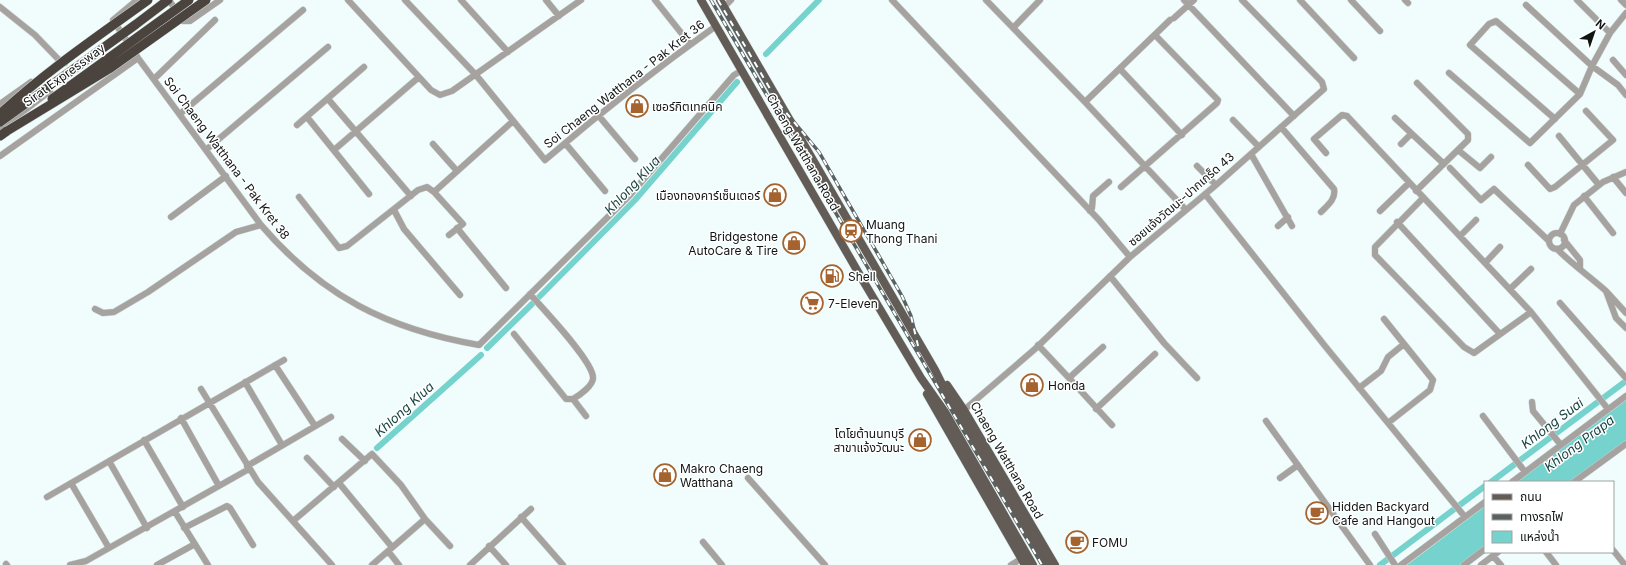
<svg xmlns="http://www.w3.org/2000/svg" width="1626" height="565" font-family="Inter,'Noto Sans Thai',sans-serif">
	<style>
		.water { fill: #76d2cd }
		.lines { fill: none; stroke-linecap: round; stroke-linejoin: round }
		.canal { stroke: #76d2cd; stroke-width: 6 }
		.minor-casing { stroke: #ccd8d7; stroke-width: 7 }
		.major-casing { stroke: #ccd8d7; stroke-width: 9 }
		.highway-casing { stroke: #ccd8d7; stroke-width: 10 }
		.minor { stroke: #a6a29f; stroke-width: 6 }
		.major { stroke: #625b56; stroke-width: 8 }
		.highway { stroke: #4b433d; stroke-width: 9 }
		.rail-casing { stroke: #5a6160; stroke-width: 3.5 }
		.rail { stroke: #fff; stroke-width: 2; stroke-dasharray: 6; stroke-linecap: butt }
		.highway-bridge-casing { stroke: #ccd8d7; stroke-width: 10; stroke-linecap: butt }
		.highway-bridge { stroke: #4b433d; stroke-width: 9 }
		.labels { text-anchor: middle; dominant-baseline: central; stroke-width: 3; stroke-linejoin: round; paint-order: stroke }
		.street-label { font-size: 12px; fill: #101514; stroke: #fff }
		.poi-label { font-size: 12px; fill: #101514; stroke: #fff; text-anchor: start }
		.water-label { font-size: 13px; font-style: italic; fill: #133f3d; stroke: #fff }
	</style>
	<rect width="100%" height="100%" fill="#f0fdfc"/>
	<path class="water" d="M 1626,400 L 1626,441 L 1571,482 L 1517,482 Z
		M 1485,506 L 1485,546 L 1460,565 L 1407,565 Z"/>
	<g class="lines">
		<path class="canal" d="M 766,54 L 819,0
			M 539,297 L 635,200 L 737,82
			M 487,348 L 532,304
			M 377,448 L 481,355
			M 1491,482 L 1626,381
			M 1380,565 L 1485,486"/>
		<g class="minor-casing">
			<path id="minor" d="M 137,0 L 113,20 L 138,58 L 261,225 C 322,296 387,329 479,345 L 630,195 L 734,75 L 741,71
				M 169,0 L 183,21 L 190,21 L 220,0
				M 348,0 L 431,90 L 440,95 L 452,91 L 581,0
				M 405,0 L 476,75 L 545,160 C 600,113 657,68 716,26
				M 461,0 L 508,52
				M 546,0 L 559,16
				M 655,0 L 690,44
				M 892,0 L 1099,220 L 1130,257
				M 986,0 L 1085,102 L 1186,210
				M 1184,0 L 1294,116
				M 1300,0 L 1354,58
				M 1351,0 L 1380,31
				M 1405,0 L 1408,3
				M 1577,0 L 1610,33
				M 1621,0 L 1626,5
				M 1526,5 L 1592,66 L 1618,85 L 1626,95
				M 0,7 L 35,35 L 60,61 L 65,63
				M 724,7 L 731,0
				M 1174,18 L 1194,0
				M 1013,28 L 1040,0
				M 1613,60 L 1626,75
				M 1121,70 L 1182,135
				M 1449,73 L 1530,143 L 1580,94 L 1592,66 L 1610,33 L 1626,13
				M 154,79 L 215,20
				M 328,99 L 411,196
				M 1085,102 L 1170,20
				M 0,104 L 31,82
				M 180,114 L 303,10
				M 598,115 L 635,159
				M 307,117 L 369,194
				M 1395,118 L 1444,164
				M 1555,119 L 1470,45 L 1489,24 L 1496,21 L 1580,94
				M 1233,120 L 1259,147
				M 297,125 L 364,67
				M 1281,127 L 1334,189 C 1336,199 1328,205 1321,212
				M 0,129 L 50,91
				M 1559,136 L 1599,185
				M 565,143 L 605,191
				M 433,144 L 457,171
				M 1401,144 L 1411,134
				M 207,149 L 328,47
				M 334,150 L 419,77
				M 1458,150 L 1480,168 L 1491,157
				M 1326,153 L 1314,139 L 1342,115 L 1347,116 L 1531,312 L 1608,409
				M 1251,154 L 1292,226
				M 0,156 L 138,58
				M 1528,165 L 1550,189 L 1555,187 L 1613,140 L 1586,111
				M 1197,166 L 1216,185
				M 1450,168 L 1481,200 L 1494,189 L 1549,241
				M 1613,177 L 1626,193
				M 1121,187 L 1217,103 L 1218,100 L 1156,36
				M 1416,191 L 1468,140 L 1468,134 L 1417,83
				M 434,192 L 512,122
				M 1205,194 L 1325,346 L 1465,517
				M 1584,196 L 1613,233
				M 299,197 L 339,248 L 347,246 L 418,190 L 427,187 L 434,192 L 463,224 L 449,235
				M 1423,198 L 1375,247 L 1375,255 L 1464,347 L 1474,353 L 1531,312
				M 394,210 L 404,229 L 460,295
				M 1090,211 L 1092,208 L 1093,196 L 1109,182
				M 1380,211 L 1409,183
				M 171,217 L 226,176
				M 1397,222 L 1500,334
				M 1278,226 L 1288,217
				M 457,228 L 506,288
				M1549 241a8 8 0 1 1 16 0a8 8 0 1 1-16 0Z
				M 1560,234 L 1574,205 L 1603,182 L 1626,172
				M 1460,236 L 1476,220
				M 1564,240 L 1580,260 L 1580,268
				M 1557,249 C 1573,265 1589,276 1606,291
				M 1485,263 L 1500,247
				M 1110,276 L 1164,343 L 1197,378
				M 1510,289 L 1531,269
				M 1560,303 L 1626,378
				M 95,309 L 103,313 L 114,312 L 148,292 L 236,232 L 261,225
				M 1626,313 L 1606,291 L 1616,318 L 1626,328
				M 1384,319 L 1433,380 L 1430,390 L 1388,423
				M 514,334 L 566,399 L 573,399 C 580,395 594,385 593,377 C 592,360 543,309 530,294
				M 1038,345 L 1069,378 L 1103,347
				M 275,365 L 315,426
				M 1069,378 L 1112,425
				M 245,382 L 282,445
				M 1359,388 L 1381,371 L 1388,357 L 1404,344
				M 201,389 L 258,482 L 332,565
				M 573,399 L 586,416
				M 1532,402 L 1533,411 L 1561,445
				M 1096,409 L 1155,354
				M 964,410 L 1035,349 L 1130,257 L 1216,185 L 1324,89 L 1322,82 L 1242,0
				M 1483,416 L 1525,472
				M 181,418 L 219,486
				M 1266,421 L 1370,565
				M 342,439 L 365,461
				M 144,440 L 183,507
				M 307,458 L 334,487
				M 109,461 L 147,528
				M 247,466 L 331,417
				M 748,478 L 825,565
				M 1280,478 L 1298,465
				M 1512,482 L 1626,396
				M 1574,482 L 1626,444
				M 71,483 L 109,548
				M 339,483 L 392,547
				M 47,497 L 284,360
				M 175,512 L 208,565
				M 521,517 L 563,565
				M 293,521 L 372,454 L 401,485 L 425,519 L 450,546
				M 184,528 L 227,506 L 230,508 L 253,545
				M 1375,534 L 1395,565
				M 703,542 L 722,565
				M 489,546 L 506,565
				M 1613,550 L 1625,565
				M 388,551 L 399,565
				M 1546,552 L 1556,565
				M 1493,556 L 1501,565
				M 6,564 L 7,565
				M 70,565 L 86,561 L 249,469
				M 157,565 L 195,544
				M 372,565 L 425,519
				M 470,565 L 531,509
				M 1011,565 L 1021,559
				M 1401,565 L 1485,502
				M 1464,565 L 1485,549
				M 1481,565 L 1498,552"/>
		</g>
		<g class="major-casing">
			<path id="major" d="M 701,0 L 865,284 L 921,378 L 945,412 L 1033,565
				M 720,0 L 935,370 L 953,406 L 1048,565
				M 947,385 L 964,410 L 1055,565
				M 927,394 L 1025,565"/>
		</g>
		<g class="highway-casing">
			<path id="highway" d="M 135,25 L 168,0
				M 0,136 L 7,131"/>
		</g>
		<use href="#minor" class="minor"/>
		<use href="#major" class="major"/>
		<use href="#highway" class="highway"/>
		<g class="rail-casing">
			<path id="rail" d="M 711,0 L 1042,565
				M 718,0 L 779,104 L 819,152 L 902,296 L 911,316 L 919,350"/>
		</g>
		<use href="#rail" class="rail"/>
		<g class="highway-bridge-casing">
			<path id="highway-bridge" d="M 52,99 L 189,0
				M 0,114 C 45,72 98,36 148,0
				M 0,122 L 135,25
				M 7,131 L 109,69 L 206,0"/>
		</g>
		<use href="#highway-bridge" class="highway-bridge"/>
	</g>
	<defs>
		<g id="shop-ring" transform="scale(1.15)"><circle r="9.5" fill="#fff" stroke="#a5642f" stroke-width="1.5"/><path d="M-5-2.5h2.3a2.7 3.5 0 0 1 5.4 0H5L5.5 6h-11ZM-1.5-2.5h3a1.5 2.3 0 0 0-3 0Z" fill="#a5642f"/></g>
		<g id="station-ring" transform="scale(1.15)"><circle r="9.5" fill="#fff" stroke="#a5642f" stroke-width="1.5"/><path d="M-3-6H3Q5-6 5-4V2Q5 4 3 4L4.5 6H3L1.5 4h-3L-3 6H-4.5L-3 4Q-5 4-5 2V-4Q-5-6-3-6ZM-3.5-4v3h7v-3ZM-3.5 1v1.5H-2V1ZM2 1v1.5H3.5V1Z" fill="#a5642f"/></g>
		<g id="fuel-ring" transform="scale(1.15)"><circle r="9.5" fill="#fff" stroke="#a5642f" stroke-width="1.5"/><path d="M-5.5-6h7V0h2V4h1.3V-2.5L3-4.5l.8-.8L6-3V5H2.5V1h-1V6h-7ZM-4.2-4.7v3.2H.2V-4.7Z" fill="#a5642f"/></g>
		<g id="supermarket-ring" transform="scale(1.15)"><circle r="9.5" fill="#fff" stroke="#a5642f" stroke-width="1.5"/><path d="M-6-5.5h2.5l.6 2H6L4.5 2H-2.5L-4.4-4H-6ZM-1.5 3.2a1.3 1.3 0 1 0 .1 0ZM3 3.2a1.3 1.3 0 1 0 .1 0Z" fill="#a5642f"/></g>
		<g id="cafe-ring" transform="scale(1.15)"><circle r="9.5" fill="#fff" stroke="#a5642f" stroke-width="1.5"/><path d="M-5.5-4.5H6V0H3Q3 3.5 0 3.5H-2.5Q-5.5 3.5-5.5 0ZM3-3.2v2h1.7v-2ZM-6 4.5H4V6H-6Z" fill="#a5642f"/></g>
	</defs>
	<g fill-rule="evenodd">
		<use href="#shop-ring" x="637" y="106"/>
		<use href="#shop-ring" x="775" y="195"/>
		<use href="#station-ring" x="851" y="231"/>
		<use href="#shop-ring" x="794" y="243"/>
		<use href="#fuel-ring" x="832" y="276"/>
		<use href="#supermarket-ring" x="812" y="303"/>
		<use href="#shop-ring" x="1032" y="385"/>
		<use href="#shop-ring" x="920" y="440"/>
		<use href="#shop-ring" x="665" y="475"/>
		<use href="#cafe-ring" x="1317" y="513"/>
		<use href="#cafe-ring" x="1077" y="542"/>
	</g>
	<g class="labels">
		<g class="street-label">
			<text transform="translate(64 75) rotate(-36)">Sirat Expressway</text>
			<text transform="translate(624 84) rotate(-38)">Soi Chaeng Watthana - Pak Kret 36</text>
			<text transform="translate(803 152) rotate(60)">Chaeng Watthana Road</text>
			<text transform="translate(227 158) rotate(53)">Soi Chaeng Watthana - Pak Kret 38</text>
			<text transform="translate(1181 199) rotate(-41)">ซอยแจ้งวัฒนะ-ปากเกร็ด 43</text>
			<text transform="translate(1007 460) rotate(60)">Chaeng Watthana Road</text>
		</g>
		<g class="poi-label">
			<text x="652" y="106">เซอร์กิตเทคนิค</text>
			<text x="760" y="195" text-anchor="end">เมืองทองคาร์เซ็นเตอร์</text>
			<text x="866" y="224">Muang<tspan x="866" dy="14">Thong Thani</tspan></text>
			<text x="778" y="236" text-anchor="end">Bridgestone<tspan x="778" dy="14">AutoCare &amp; Tire</tspan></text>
			<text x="848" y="276">Shell</text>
			<text x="828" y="303">7-Eleven</text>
			<text x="1048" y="385">Honda</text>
			<text x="904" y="433" text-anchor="end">โตโยต้านนทบุรี<tspan x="904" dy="14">สาขาแจ้งวัฒนะ</tspan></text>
			<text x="680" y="468">Makro Chaeng<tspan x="680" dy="14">Watthana</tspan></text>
			<text x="1332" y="506">Hidden Backyard<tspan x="1332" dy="14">Cafe and Hangout</tspan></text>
			<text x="1092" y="542">FOMU</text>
		</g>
		<g class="water-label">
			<text transform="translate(632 185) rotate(-47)">Khlong Klua</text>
			<text transform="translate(404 409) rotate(-42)">Khlong Klua</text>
			<text transform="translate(1552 423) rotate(-37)">Khlong Suai</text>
			<text transform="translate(1579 443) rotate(-37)">Khlong Prapa</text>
		</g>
	</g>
	<rect x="1484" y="481" width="130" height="72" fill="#ffffff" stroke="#9fa1a1"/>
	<rect x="1492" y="494" width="20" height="6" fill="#625b56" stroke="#9fa1a1"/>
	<text x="1520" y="501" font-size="12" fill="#101514">ถนน</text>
	<rect x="1492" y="514" width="20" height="6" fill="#5a6160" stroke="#9fa1a1"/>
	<text x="1520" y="521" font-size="12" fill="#101514">ทางรถไฟ</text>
	<rect x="1492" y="531" width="20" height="12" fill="#76d2cd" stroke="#9fa1a1"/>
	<text x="1520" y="541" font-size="12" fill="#101514">แหล่งน้ำ</text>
	<g transform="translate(1594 32) rotate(40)" stroke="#ffffff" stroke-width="3" paint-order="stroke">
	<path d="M0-3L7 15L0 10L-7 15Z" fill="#101514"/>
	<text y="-6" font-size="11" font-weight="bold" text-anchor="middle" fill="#101514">N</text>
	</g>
</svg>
